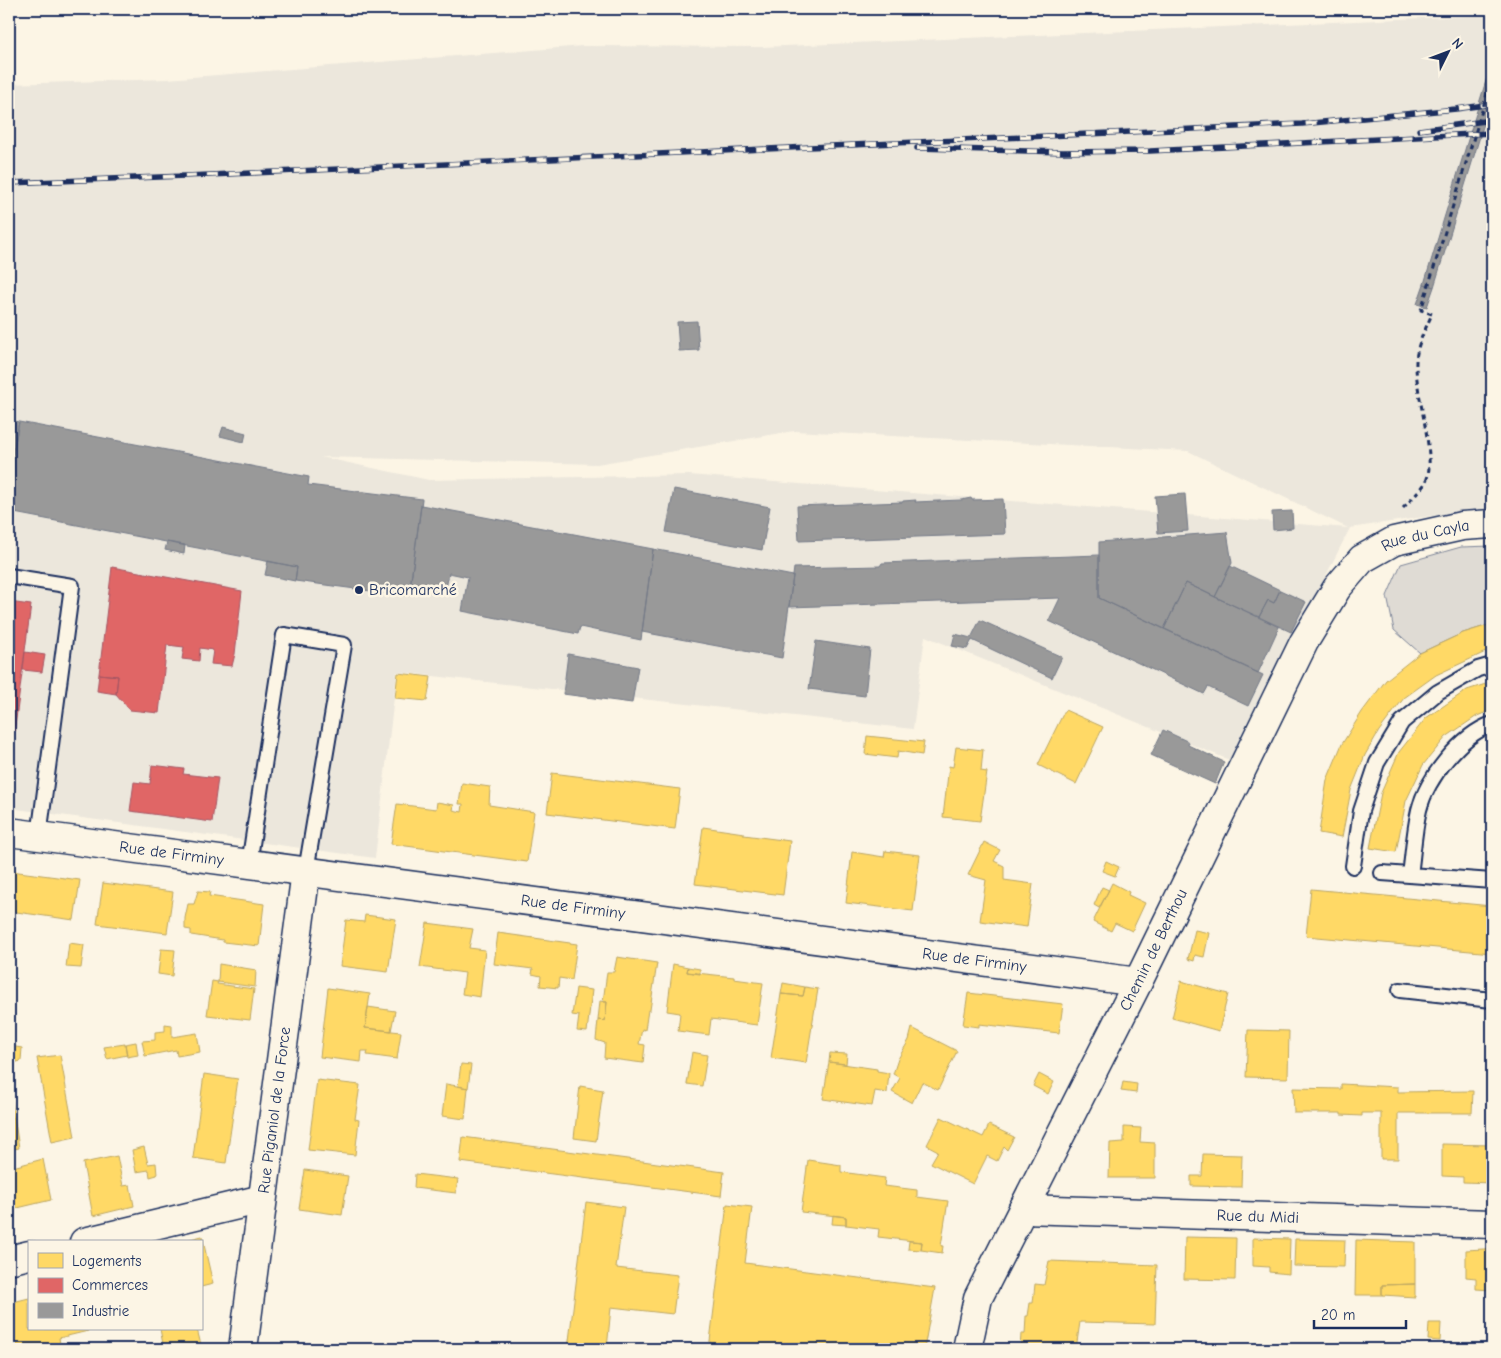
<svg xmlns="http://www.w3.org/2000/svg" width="1501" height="1358" font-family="'Comic Neue',sans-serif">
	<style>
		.built { fill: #ece7dc; fill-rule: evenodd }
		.green { fill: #dfdbd4; stroke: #7d8599 }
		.homes { fill: #ffd966; stroke: #bba664 }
		.shops { fill: #e06666; stroke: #a55664 }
		.industry { fill: #999; stroke: #737987 }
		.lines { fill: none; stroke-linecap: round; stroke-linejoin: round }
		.lane-casing { stroke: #1b2f5e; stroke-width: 18 }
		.street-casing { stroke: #1b2f5e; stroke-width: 31 }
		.path { stroke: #1b2f5e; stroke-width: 3; stroke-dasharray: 5 4; stroke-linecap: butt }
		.lane { stroke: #fcf5e5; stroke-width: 14 }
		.street { stroke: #fcf5e5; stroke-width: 28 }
		.rail-casing { stroke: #1b2f5e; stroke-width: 5.5 }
		.rail { stroke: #fcf5e5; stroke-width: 4; stroke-dasharray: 11; stroke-linecap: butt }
		.path-bridge { stroke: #1b2f5e; stroke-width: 3; stroke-dasharray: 5 4; stroke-linecap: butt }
		.poi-dot { fill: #1b2f5e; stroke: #fcf5e5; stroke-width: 2 }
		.labels { text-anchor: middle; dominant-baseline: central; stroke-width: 5; stroke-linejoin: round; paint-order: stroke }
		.street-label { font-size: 16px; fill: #1b2f5e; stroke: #fcf5e5 }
		.poi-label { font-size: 16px; fill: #1b2f5e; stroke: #fcf5e5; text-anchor: start }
	</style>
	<rect width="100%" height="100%" fill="#fcf5e5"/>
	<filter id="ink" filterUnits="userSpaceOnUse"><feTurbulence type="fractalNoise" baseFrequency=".02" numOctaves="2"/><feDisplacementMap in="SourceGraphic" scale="10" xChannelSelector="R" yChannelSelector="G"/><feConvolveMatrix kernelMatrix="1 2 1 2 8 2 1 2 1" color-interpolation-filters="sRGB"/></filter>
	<g filter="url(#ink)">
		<path class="built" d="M 1492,15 L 1492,512 L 1431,516 L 1350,528 L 1232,761 L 925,636 L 913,729 L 397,672 L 375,858 L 9,808 L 9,84 L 167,79 L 583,46 L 762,47 ZM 794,431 L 1188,451 L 1348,528 L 689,475 L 429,480 L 321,457 L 597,464 Z"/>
		<path class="green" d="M 1492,546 L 1492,624 L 1463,633 L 1420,653 L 1394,630 L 1387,596 L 1401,564 L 1461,547 Z"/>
		<path class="homes" d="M 1492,624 L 1492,649 L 1436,675 L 1404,698 L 1379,731 L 1365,755 L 1351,790 L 1342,837 L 1319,833 L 1327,780 L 1342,744 L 1362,712 L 1386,680 L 1420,653 L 1463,633 Z
			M 398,673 L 431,677 L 427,701 L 395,698 Z
			M 1492,682 L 1492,710 L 1477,716 L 1446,737 L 1423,765 L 1406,801 L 1396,852 L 1370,848 L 1381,793 L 1399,752 L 1426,718 L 1467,690 Z
			M 1065,710 L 1103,727 L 1076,784 L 1038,765 Z
			M 867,736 L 924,742 L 922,755 L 898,751 L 897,758 L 865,754 Z
			M 956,747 L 983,750 L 981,771 L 987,772 L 980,821 L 943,817 L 949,766 L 953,767 Z
			M 552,773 L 680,789 L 675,829 L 547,813 Z
			M 462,783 L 490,787 L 489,805 L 534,812 L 527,862 L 391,844 L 397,804 L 436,809 L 437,802 L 454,805 L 453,810 L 462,812 L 463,804 L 459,804 Z
			M 703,827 L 744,833 L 744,835 L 790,841 L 783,895 L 695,884 Z
			M 984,842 L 1000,850 L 994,861 L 1004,866 L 1004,880 L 1033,884 L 1027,927 L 980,921 L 986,880 L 968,875 Z
			M 885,851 L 920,855 L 913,911 L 846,903 L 852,852 L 884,857 Z
			M 1106,861 L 1119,867 L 1115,876 L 1102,871 Z
			M 11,871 L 80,880 L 74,920 L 9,911 L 9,891 Z
			M 103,883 L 173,892 L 167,933 L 97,924 Z
			M 1112,883 L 1129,892 L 1128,895 L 1145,903 L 1132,931 L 1115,923 L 1111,931 L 1093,922 Z
			M 1102,887 L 1109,890 L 1099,908 L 1094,905 Z
			M 1311,889 L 1492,906 L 1492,953 L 1306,936 Z
			M 198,891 L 210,892 L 209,896 L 264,904 L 259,946 L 223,942 L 223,940 L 191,935 L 191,930 L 185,929 L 185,918 L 188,904 L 194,904 Z
			M 365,915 L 396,919 L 388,972 L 340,966 L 346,920 L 364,922 Z
			M 427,923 L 473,929 L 469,948 L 485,950 L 480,997 L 462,994 L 465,973 L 420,967 Z
			M 1195,930 L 1209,933 L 1204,957 L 1195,955 L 1194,961 L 1188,959 Z
			M 498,933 L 577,944 L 572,980 L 559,978 L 558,988 L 540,986 L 541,976 L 532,974 L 533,969 L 494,964 Z
			M 69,943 L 84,945 L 81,968 L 66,967 Z
			M 161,949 L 175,950 L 172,976 L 158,974 Z
			M 617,957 L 657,963 L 650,1010 L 648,1010 L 645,1030 L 642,1029 L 639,1044 L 645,1045 L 643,1063 L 604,1058 L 605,1043 L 596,1040 L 598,1020 L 605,1021 L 607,1002 L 603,1002 L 607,972 L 614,972 Z
			M 219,964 L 256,970 L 255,987 L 218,982 Z
			M 673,964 L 688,967 L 687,972 L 734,977 L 734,979 L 763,983 L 757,1025 L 711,1019 L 709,1035 L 678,1031 L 680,1013 L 667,1011 Z
			M 688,967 L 700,969 L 700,974 L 687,972 Z
			M 212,981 L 218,982 L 217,984 L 254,989 L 250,1020 L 207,1015 Z
			M 1181,981 L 1228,994 L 1219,1031 L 1172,1018 Z
			M 783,983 L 805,987 L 803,996 L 781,994 Z
			M 805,987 L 818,989 L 806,1063 L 771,1058 L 781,994 L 803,996 Z
			M 328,988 L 370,994 L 365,1028 L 401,1032 L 397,1059 L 367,1055 L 368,1051 L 362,1051 L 361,1062 L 320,1057 Z
			M 576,988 L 592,990 L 587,1032 L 577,1031 L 579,1016 L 572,1015 Z
			M 968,993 L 1063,1004 L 1059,1033 L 979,1024 L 979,1027 L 963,1025 Z
			M 600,1001 L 607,1002 L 605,1021 L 598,1020 Z
			M 368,1007 L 395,1011 L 391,1031 L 365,1028 Z
			M 165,1024 L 172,1025 L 172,1037 L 197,1033 L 200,1052 L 177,1056 L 176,1050 L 145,1056 L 142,1041 L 155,1040 L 155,1032 L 165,1031 Z
			M 912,1028 L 957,1051 L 938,1090 L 922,1082 L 912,1103 L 892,1092 L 900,1078 L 893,1074 L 898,1059 L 909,1040 Z
			M 1248,1030 L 1289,1031 L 1288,1078 L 1246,1077 Z
			M 136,1042 L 138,1055 L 127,1057 L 125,1044 Z
			M 125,1044 L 127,1055 L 107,1059 L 104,1047 Z
			M 10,1046 L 22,1048 L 21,1061 L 9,1064 Z
			M 692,1052 L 707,1055 L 702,1086 L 687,1084 Z
			M 830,1053 L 847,1054 L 846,1064 L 829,1062 Z
			M 60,1055 L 75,1137 L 52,1142 L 37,1058 Z
			M 829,1062 L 877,1069 L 877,1071 L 889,1073 L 887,1093 L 875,1091 L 872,1106 L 823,1099 Z
			M 461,1064 L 471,1065 L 468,1088 L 458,1086 Z
			M 204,1074 L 238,1079 L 226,1163 L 193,1158 Z
			M 1039,1074 L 1054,1082 L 1048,1094 L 1033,1086 Z
			M 317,1080 L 360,1085 L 355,1119 L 359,1120 L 355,1155 L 308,1150 Z
			M 1123,1082 L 1137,1084 L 1136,1093 L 1121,1091 Z
			M 9,1084 L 19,1148 L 9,1150 Z
			M 446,1084 L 468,1088 L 465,1119 L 442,1116 Z
			M 1341,1084 L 1398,1087 L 1398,1092 L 1473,1091 L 1472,1113 L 1398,1113 L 1398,1159 L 1381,1159 L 1381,1113 L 1362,1113 L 1362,1116 L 1341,1115 L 1341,1113 L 1294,1113 L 1293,1088 L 1341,1089 Z
			M 580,1086 L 603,1090 L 596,1141 L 574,1138 Z
			M 941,1117 L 983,1137 L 989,1125 L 1014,1137 L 1007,1150 L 1004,1147 L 997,1161 L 987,1156 L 973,1184 L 931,1163 L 938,1151 L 927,1145 Z
			M 1124,1127 L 1141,1128 L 1140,1142 L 1155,1143 L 1155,1178 L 1109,1178 L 1110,1143 L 1124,1142 Z
			M 463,1137 L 724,1172 L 721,1196 L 460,1162 Z
			M 1442,1144 L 1492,1145 L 1492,1183 L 1463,1182 L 1463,1177 L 1442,1176 Z
			M 144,1147 L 148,1164 L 156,1163 L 157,1175 L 150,1177 L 149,1170 L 136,1172 L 132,1150 Z
			M 1203,1154 L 1242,1155 L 1241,1187 L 1191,1186 L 1191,1176 L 1202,1176 Z
			M 117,1156 L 123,1186 L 130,1185 L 134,1206 L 93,1216 L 83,1163 Z
			M 43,1159 L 51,1200 L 9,1210 L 9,1168 Z
			M 808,1160 L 841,1165 L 841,1172 L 885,1178 L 884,1186 L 917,1190 L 917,1197 L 948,1201 L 941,1246 L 943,1246 L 942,1253 L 921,1250 L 922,1242 L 878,1237 L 879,1229 L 846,1225 L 846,1217 L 801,1212 Z
			M 305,1170 L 348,1176 L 342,1215 L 299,1209 Z
			M 415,1174 L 458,1179 L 456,1193 L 414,1188 Z
			M 586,1202 L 624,1207 L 616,1268 L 678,1275 L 673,1314 L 611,1307 L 607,1349 L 568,1349 Z
			M 727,1204 L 752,1207 L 745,1263 L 935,1288 L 924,1349 L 709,1349 Z
			M 833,1215 L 846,1217 L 846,1225 L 832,1224 Z
			M 202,1236 L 213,1284 L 201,1287 L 201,1242 L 179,1242 Z
			M 1185,1237 L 1236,1238 L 1235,1280 L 1184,1279 Z
			M 1253,1238 L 1290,1239 L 1289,1274 L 1269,1272 L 1269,1267 L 1253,1266 Z
			M 1295,1239 L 1345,1240 L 1344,1267 L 1294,1266 Z
			M 1356,1240 L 1415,1242 L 1415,1284 L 1382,1285 L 1382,1295 L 1355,1295 Z
			M 909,1241 L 922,1242 L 921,1250 L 908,1249 Z
			M 1483,1249 L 1492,1249 L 1492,1290 L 1476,1289 L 1476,1278 L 1466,1277 L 1466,1250 Z
			M 1049,1261 L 1157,1265 L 1155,1324 L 1080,1322 L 1076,1349 L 1020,1349 L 1021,1334 L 1025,1334 L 1026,1316 L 1028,1316 L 1030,1303 L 1033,1303 L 1035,1284 L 1044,1285 Z
			M 1415,1284 L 1415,1297 L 1382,1295 L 1382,1285 Z
			M 29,1298 L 29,1329 L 87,1329 L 88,1331 L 59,1338 L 61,1349 L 45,1349 L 45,1346 L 32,1349 L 9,1349 L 9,1303 Z
			M 1429,1323 L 1441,1323 L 1440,1341 L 1428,1340 Z
			M 160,1329 L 197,1329 L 202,1349 L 164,1349 Z
			M 1263,1344 L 1276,1344 L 1276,1349 L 1263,1349 Z"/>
		<path class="shops" d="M 112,567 L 242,591 L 235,654 L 232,666 L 211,664 L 213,650 L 200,648 L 199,661 L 182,659 L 184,647 L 167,645 L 159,713 L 130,710 L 116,694 L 118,676 L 99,674 Z
			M 9,602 L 31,605 L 9,772 Z
			M 25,652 L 45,655 L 42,672 L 23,670 Z
			M 99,674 L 118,676 L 116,694 L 97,691 Z
			M 152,765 L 184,769 L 183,774 L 218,778 L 212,822 L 130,811 L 134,782 L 150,784 Z"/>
		<path class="industry" d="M 1492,61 L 1492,97 L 1434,287 L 1424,284 Z
			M 1424,284 L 1434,287 L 1427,307 L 1417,304 Z
			M 697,321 L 699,350 L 679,351 L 677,322 Z
			M 9,420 L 19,422 L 9,474 Z
			M 19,422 L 309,477 L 308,485 L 422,499 L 409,596 L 295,581 L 297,567 L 9,512 L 9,474 Z
			M 223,427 L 246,433 L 244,442 L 220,436 Z
			M 674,489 L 770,507 L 762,550 L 666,532 Z
			M 1185,494 L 1188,531 L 1158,533 L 1155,496 Z
			M 971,498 L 972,500 L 1003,499 L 1005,534 L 799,541 L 797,506 L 903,502 L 903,501 L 916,500 L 915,502 L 961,500 Z
			M 421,505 L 653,549 L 641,640 L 580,627 L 578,634 L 462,611 L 468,577 L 449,573 L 445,594 L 410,587 Z
			M 1292,511 L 1293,528 L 1273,530 L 1272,512 Z
			M 1227,532 L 1232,563 L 1215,597 L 1186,583 L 1164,629 L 1099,598 L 1099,542 Z
			M 167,542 L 185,545 L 184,554 L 165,550 Z
			M 653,549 L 793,576 L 782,658 L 642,632 Z
			M 1099,555 L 1099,598 L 1263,675 L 1248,706 L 1208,687 L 1204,694 L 1049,621 L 1060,598 L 789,607 L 794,568 L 880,566 L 882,563 Z
			M 268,561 L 297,567 L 295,581 L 265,575 Z
			M 1230,566 L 1280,590 L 1274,603 L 1268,600 L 1259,617 L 1215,597 Z
			M 1186,583 L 1279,627 L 1258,673 L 1164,629 Z
			M 1280,590 L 1306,602 L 1291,632 L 1259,617 L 1268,600 L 1274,603 Z
			M 980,620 L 1062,657 L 1052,678 L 972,640 L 967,649 L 952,646 L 955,634 L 971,638 Z
			M 816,641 L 870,649 L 865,696 L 809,689 Z
			M 568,654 L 638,667 L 632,703 L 563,694 Z
			M 1163,730 L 1189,742 L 1188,745 L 1224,762 L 1215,784 L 1151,755 Z"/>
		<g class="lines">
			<g class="lane-casing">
				<path id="lane" d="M 9,576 L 72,586 L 39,836
					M 249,864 L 284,635 L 344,645 L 306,871
					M 1353,866 L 1361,811 L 1377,763 L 1402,722 L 1438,692 L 1478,669 L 1492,665
					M 1382,873 L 1492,881
					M 1410,875 C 1413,854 1414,831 1419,810 C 1427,778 1461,735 1492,724
					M 1400,990 L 1492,1000"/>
			</g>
			<g class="street-casing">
				<g id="street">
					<path id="s1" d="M 9,832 L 1138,982"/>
					<path id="s2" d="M 1023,1209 L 1492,1224"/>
					<path d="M 84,1242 L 262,1199"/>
					<path d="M 9,1260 L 29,1255"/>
					<path id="s3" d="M 243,1349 L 306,871"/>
					<path id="s4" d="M 967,1349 L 978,1298 L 1138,982 L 1304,642 L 1337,588 L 1362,559 L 1394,541 L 1462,526 L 1492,524"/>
				</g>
			</g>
			<path class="path" d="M 1490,9 L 1492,10
				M 1403,508 C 1410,501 1418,493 1424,485 C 1441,459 1410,385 1417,353 C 1419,340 1427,326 1432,314"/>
			<use href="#lane" class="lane"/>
			<use href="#street" class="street"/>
			<g class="rail-casing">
				<path id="rail" d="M 1419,130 L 1492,120
					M 917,148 L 1063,152 L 1150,151 L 1492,133
					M 9,183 L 210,175 L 1302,124 L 1456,109 L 1492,104"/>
			</g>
			<use href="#rail" class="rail"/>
			<path class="path-bridge" d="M 1432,314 L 1421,310 L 1492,78"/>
		</g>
	</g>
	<circle class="poi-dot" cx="359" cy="590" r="5"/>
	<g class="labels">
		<g class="street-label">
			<text stroke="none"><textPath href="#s4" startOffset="955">Rue du Cayla</textPath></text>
			<text stroke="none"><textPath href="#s1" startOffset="164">Rue de Firminy</textPath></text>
			<text stroke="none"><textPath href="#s1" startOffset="569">Rue de Firminy</textPath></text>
			<text stroke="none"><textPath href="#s4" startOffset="442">Chemin de Berthou</textPath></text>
			<text stroke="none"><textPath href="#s1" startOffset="974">Rue de Firminy</textPath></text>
			<text stroke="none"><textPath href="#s3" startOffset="241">Rue Piganiol de la Force</textPath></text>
			<text stroke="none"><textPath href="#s2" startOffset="235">Rue du Midi</textPath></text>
		</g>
		<g class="poi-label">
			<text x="369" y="590">Bricomarché</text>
		</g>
	</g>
	<rect width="1501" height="1358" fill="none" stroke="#fcf5e5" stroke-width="30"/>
	<rect x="15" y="15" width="1471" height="1328" fill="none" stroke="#1b2f5e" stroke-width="2" filter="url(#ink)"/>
	<rect x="28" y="1240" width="175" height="90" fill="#fcf5e5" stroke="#a2a6af"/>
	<rect x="38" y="1253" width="25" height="15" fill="#ffd966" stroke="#a2a6af"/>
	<text x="72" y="1266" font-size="15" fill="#1b2f5e">Logements</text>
	<rect x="38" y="1278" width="25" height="15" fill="#e06666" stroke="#a2a6af"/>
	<text x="72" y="1290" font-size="15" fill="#1b2f5e">Commerces</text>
	<rect x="38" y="1303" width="25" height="15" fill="#999999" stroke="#a2a6af"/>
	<text x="72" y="1316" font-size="15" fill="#1b2f5e">Industrie</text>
	<g transform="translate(1448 52) rotate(48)" stroke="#fcf5e5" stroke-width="4" paint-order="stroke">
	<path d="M0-4L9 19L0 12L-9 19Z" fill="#1b2f5e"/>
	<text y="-8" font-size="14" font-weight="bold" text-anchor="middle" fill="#1b2f5e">N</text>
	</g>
	<path d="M1314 1320v8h92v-8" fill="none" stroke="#1b2f5e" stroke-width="2.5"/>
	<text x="1321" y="1320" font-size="15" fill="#1b2f5e" stroke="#fcf5e5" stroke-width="4" paint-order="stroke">20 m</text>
</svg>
